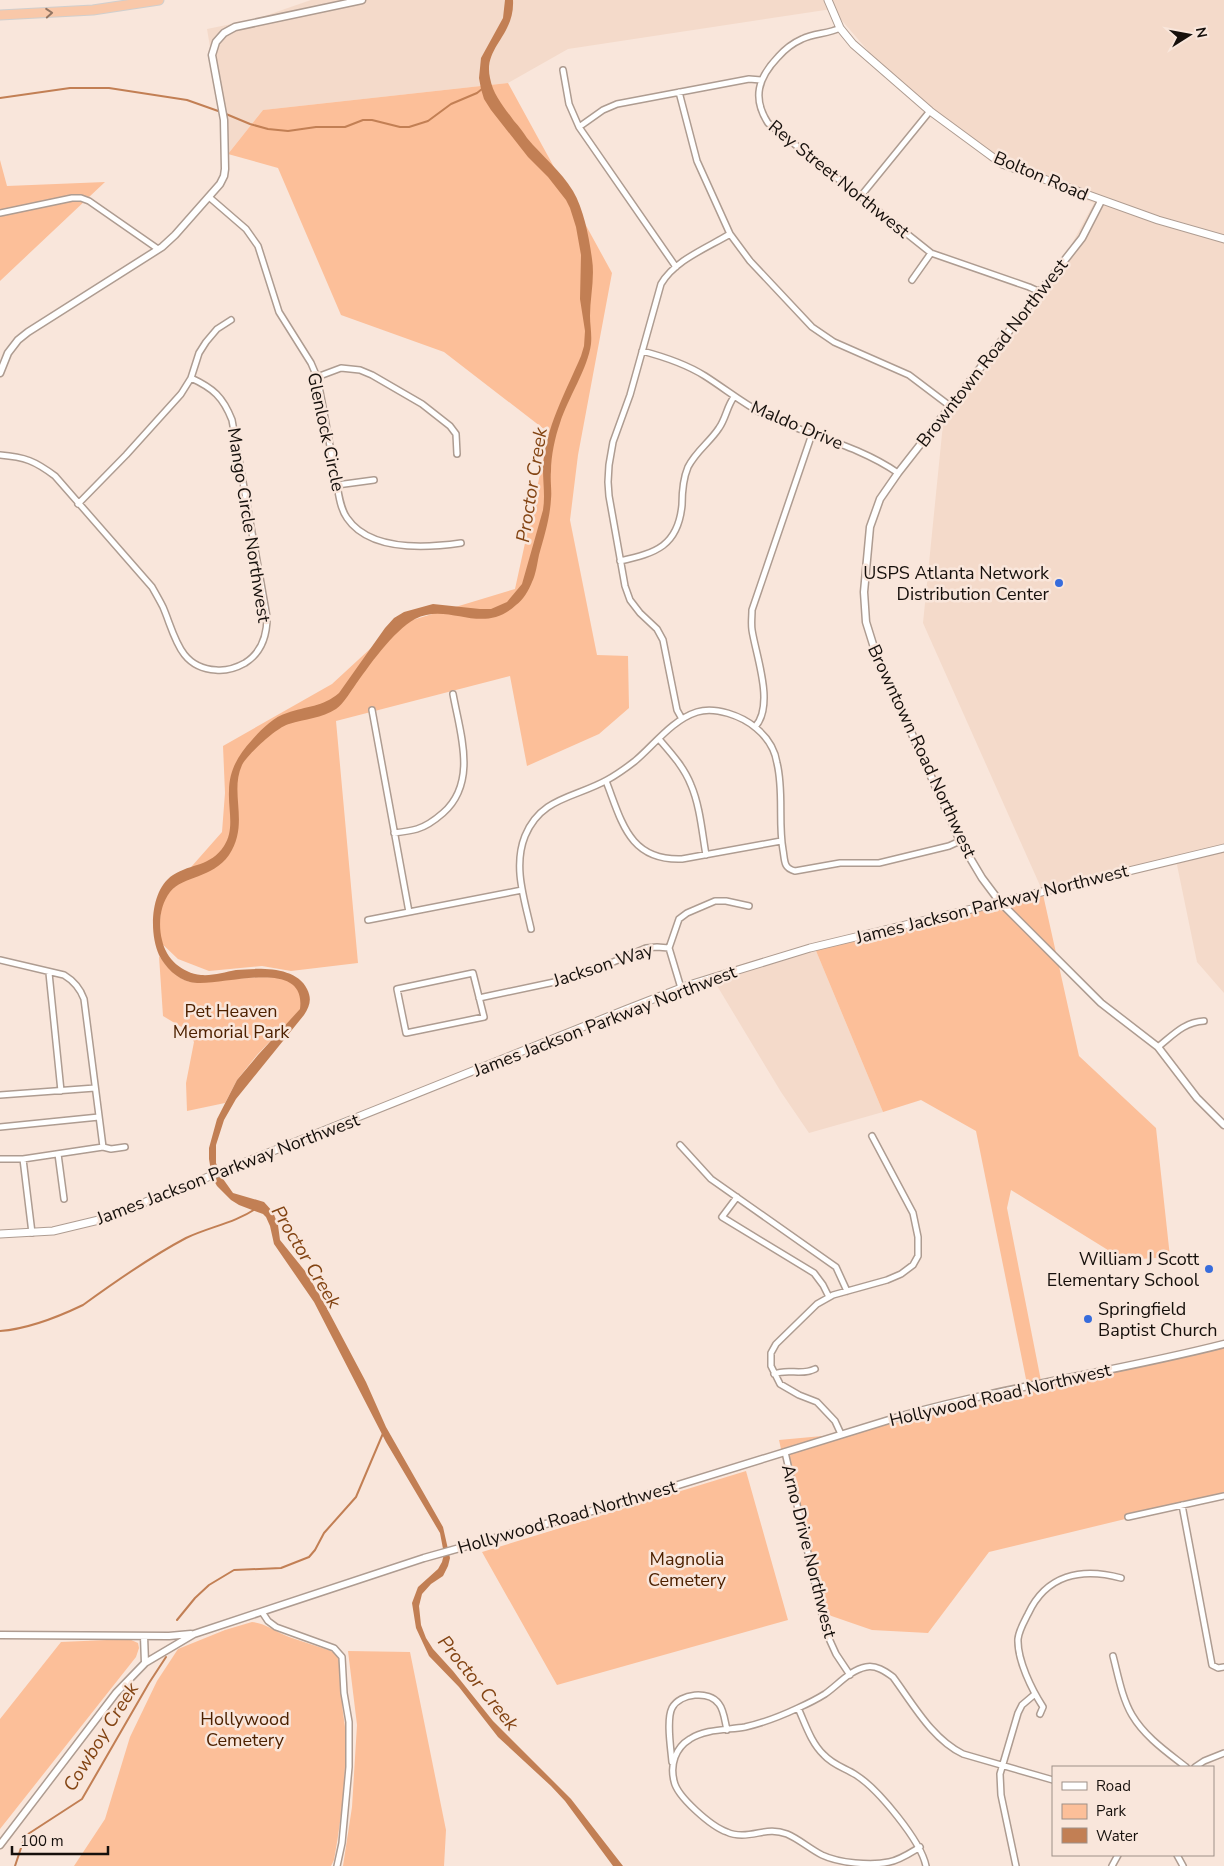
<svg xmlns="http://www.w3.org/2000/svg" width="1224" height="1866" font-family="'Nunito Sans',sans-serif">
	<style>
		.built { fill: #f4daca }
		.green { fill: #fcbf99 }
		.water { fill: #c27f54 }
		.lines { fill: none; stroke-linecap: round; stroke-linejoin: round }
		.stream { stroke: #c27f54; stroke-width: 2 }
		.minor-casing { stroke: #ae9c91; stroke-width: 8 }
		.tertiary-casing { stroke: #ae9c91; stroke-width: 9 }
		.secondary-casing { stroke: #ae9c91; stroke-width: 9 }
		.motorway-casing { stroke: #d0cfce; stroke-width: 11 }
		.minor { stroke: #fff; stroke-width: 5 }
		.tertiary { stroke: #fff; stroke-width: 6 }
		.secondary { stroke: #fff; stroke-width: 7 }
		.motorway { stroke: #f9c8a9; stroke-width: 9 }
		.oneway { stroke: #937562 }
		.poi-dot { fill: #376cdc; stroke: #f9e6db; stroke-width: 2 }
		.labels { text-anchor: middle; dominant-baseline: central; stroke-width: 5; stroke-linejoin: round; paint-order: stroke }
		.street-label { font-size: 18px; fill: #16100c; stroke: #f9e6db }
		.poi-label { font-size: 18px; fill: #16100c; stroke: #f9e6db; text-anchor: end }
		.park-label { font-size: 18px; fill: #4d2100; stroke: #f9e6db }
		.water-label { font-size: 19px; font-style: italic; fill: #834413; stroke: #f9e6db }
	</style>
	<rect width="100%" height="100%" fill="#f9e6db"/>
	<path class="built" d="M 311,0 L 1224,0 L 1224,993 L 1197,962 L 1176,860 L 1042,890 L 923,623 L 943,424 L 1038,306 L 1094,203 L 990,161 L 894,81 L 832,9 L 568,49 L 508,83 L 263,110 L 228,154 L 207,29 L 256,19 Z
		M 814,946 L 883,1112 L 809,1133 L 781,1092 L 710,974 L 779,953 Z"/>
	<path class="green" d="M 508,83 L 612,273 L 578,455 L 570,520 L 597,655 L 628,656 L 629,708 L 599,734 L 527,766 L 510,676 L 336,721 L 358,963 L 291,971 L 262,966 L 209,971 L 178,959 L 158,940 L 162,900 L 222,832 L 225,793 L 223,746 L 332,684 L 396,625 L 515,589 L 549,433 L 444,352 L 341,315 L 278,168 L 228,154 L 263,110 Z
		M 0,160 L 7,186 L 105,182 L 0,281 Z
		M 1042,890 L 1079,1056 L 1156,1128 L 1170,1257 L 1124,1260 L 1011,1190 L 1007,1208 L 1041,1381 L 1090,1373 L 1224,1340 L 1224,1493 L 1179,1506 L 989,1552 L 928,1633 L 872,1630 L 817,1611 L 779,1440 L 844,1434 L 1029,1394 L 976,1131 L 921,1100 L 883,1112 L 814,946 Z
		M 159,956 C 167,967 178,980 191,982 C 217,984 273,969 294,984 C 302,990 302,1000 301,1009 L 257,1055 L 237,1080 L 225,1103 L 187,1111 L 186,1083 L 194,1042 L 188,1031 L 163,1016 Z
		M 746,1471 L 788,1620 L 557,1685 L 482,1552 Z
		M 252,1622 C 265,1623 276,1632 289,1637 C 304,1642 319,1647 334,1652 C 345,1665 341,1684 342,1700 C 342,1709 344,1718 345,1727 C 347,1772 342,1816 334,1860 L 331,1866 L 74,1866 L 105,1819 L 130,1737 L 157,1681 L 178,1649 L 225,1630 Z
		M 129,1639 L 138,1643 L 139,1648 L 136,1657 L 0,1829 L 0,1719 L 61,1642 Z
		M 348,1651 L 410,1652 L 446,1830 L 444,1866 L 343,1866 L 352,1807 L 357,1725 Z"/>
	<path class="water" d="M 505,0 L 513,0 C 515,36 483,47 490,78 C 493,95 504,107 514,121 C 519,126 523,132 527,138 C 542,156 561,171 573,191 C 584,210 589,237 592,259 C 595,278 590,297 590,316 C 590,325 592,334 591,344 C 588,368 568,398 560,423 C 555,437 551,456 551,471 C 550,481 552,490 551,499 C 550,518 544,537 539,555 C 537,564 536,574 532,582 C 529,590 523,600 516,605 C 482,637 449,601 415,619 C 393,631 368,667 354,687 C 348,695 344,703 336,709 C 322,718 305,719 289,724 C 277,727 248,754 242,765 C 229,794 250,823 229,855 C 212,879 184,875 170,892 C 160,905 158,924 162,940 C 166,959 182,973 201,975 C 213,976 225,972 236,970 C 258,968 296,966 307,989 C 312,999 310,1006 304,1015 L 236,1099 L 224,1120 L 216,1145 L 216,1163 L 221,1176 L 233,1193 L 264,1202 L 273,1212 L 278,1225 L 280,1240 L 305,1271 L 322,1299 L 366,1382 L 386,1427 L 443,1527 L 450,1558 L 448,1566 L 443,1576 L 431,1584 L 422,1594 L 419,1606 L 421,1625 L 426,1638 L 433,1649 L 453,1671 L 493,1721 L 571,1799 L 623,1866 L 613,1866 L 565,1801 L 551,1786 L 498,1737 L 459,1687 L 429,1656 L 416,1628 L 412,1603 L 418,1587 L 438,1569 L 442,1562 L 444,1554 L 440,1533 L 386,1442 L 314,1302 L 274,1244 L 270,1226 L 266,1217 L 263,1214 L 239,1205 L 231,1200 L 217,1186 L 212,1177 L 209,1159 L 209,1148 L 217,1119 L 237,1080 L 258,1055 L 300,1009 C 307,954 218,989 190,982 C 177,979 165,967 159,955 C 149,933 150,890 173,875 C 192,863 210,867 224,846 C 235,829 228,810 229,791 C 229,771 238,755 252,740 C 261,730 273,717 287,713 C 306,706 323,707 339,693 L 385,628 L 394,618 L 404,612 L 433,604 L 480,609 L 491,609 L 507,602 L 522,584 L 543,510 C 546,492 541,474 544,457 C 549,421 567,389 581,356 L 584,346 L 585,331 L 580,299 L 581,255 L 576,227 L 570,208 L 566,200 L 548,177 L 528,157 L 491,110 L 484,99 L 481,89 L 479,78 L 481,58 L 503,18 Z"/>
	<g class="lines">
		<path class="stream" d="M 0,98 L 70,88 L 109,88 L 187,100 L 221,112
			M 226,114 L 250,124 L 268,129 L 288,131 L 316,127 L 345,127 L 363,120 L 372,120 L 400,127 L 409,127 L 428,121 L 451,104 L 477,93 L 482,89
			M 0,1331 C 28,1329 58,1317 83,1305 C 116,1281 150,1257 186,1238 C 209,1227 235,1223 257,1208
			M 177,1620 L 195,1598 L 209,1585 L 234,1570 L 281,1568 L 309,1557 L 315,1550 L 324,1533 L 356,1497 L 384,1431
			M 15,1866 L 25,1836 L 82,1799 L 149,1683 L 166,1657"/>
		<g class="minor-casing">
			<path id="minor" d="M 840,28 C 828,34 814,33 802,39 C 793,43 785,49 778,57 C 758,78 752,98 768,123 L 931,253 L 1029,287 L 1040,292
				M 563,70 L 569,104 L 579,127 L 676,267
				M 679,92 L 697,161 L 730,234 L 750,261 L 812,327 L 834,342 L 909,375 L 950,406
				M 579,127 L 603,110 L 617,104 L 749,79 L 761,80
				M 209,197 L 246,229 L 258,246 L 279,312 L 311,363 L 317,377 C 324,409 329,442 335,474 C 338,488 339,507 347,518 C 370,552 426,548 461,543
				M 860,197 L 930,111
				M 0,213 L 72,198 L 81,198 L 89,201 L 158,249
				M 912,280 L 931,253
				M 642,351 C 665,357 686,364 705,376 C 727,390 746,406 769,417 C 812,436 859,446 898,473
				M 317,377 L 341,368 L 360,370 L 372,375 L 422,404 L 450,426 L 456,434 L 457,454
				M 0,455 C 25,457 35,461 55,476 L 152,587 C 156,594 160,601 163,607 C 175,635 179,668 216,670 C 226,671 236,668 245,663 C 261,653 267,636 267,617 L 232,420 C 223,397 213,388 191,378
				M 337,485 L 374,480
				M 78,504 L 126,455 L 181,394 L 191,378 L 199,353 L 206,342 L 217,329 L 231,320
				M 620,561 C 656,553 678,546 682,505 C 682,492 683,479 688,467 C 696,451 710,442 719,428 C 726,418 727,406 734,397
				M 372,710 L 409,912
				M 682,719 L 677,710 L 663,640 L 657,629 L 640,613 L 630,600 L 625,586 L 609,496 L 608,482 L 609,465 L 613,442 L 630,395 L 661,284 C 675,260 707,248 730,234
				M 755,727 C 775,705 756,656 752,630 C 751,623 752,617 752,610 L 812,434
				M 659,739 C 671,753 684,767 691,785 C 700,806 702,832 706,855
				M 606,781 C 622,822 629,861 682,859 L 781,841
				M 394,833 C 402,832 410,831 417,829 C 427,826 435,820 443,813 C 478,782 460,733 453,694
				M 368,920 L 522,890
				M 531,929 C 524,898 513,866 525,836 C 541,797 575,798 607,780 C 616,775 626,768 635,761 C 654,745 672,720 697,712 C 715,706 742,716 756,728 C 767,737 775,750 777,763 C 784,792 778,822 783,850 C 784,855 784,861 786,865 C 788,869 791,870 795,871 L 840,863 L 879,863 L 949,846 L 960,841
				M 0,960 L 64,975 C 74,981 80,988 84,999 L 103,1147
				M 49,973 L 61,1091
				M 473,973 L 484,1017 L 406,1033 L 397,989 Z
				M 681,988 L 669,948 L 679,919 L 687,913 L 715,901 L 726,901 L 749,906
				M 479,998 L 578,977 L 646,948 L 657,947 L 669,948
				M 1158,1047 C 1173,1035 1184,1022 1204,1021
				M 0,1095 L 95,1088
				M 0,1127 L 99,1117
				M 680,1145 L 711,1179 L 836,1267 L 847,1291
				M 58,1154 L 64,1199
				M 0,1159 L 23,1159 L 103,1147 L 111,1149 L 125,1147
				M 23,1159 L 32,1233
				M 737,1197 L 722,1217 L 814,1273 L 823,1285 L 829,1297
				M 774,1374 C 788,1368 801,1376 815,1369
				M 841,1434 L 835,1421 L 817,1402 L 799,1395 L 780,1384 L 771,1366 L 771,1353 L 776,1344 L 817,1304 L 833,1295 L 887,1280 L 901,1274 L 913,1265 L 918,1256 L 918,1237 L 913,1213 L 872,1136
				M 785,1452 L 826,1632 L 836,1654 L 850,1675
				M 1182,1505 L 1212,1665 L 1218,1668 L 1224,1667
				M 1128,1517 L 1224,1496
				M 262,1612 L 268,1621 L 276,1627 L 334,1648 L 342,1657 L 344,1693 L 349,1722 L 349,1767 L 342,1843 L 337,1866
				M 1113,1656 C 1118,1675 1122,1698 1132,1715 C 1145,1737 1167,1752 1186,1767
				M 798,1708 C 805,1723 811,1743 824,1755 C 833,1765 845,1768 856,1775 C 878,1789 921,1841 926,1866
				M 1040,1714 L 1043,1707 C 1032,1690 1017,1660 1018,1639 C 1019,1630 1024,1622 1028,1614 C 1046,1575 1081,1567 1121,1578
				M 672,1762 C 671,1749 666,1720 672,1708 C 680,1693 709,1690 719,1704 C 724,1710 725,1722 727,1730
				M 1195,1767 L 1204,1761 L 1224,1753
				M 920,1847 C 910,1853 900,1860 889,1862 C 871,1866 839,1863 822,1855 C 810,1849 799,1839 787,1834 C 769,1827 759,1835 742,1835 C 738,1835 731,1834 727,1832 C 712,1827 677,1797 674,1781 C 670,1765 675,1748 690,1739 C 705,1729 727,1730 745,1727 C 763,1723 781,1716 798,1708 C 807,1704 817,1699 825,1694 C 838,1685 850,1670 866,1667 C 876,1665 885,1671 893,1677 C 913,1704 932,1739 963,1754 L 1053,1780
				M 1177,1855 L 1183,1866
				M 1016,1866 L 1001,1795 L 1000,1774 L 1018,1713 L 1022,1705 L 1035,1694
				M 1112,1866 L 1118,1855"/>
		</g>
		<g class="tertiary-casing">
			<path id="tertiary" d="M 1101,201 L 1082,238 L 898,473 L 880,499 L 870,527 L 864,592 L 866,622 L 876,654 L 960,841 L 982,878 L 1000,902 L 1101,1003 L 1158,1047 L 1197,1098 L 1224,1125
				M 0,373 L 8,353 L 18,340 L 28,332 L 162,247 L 175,235 L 220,184 L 224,176 L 225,169 L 224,120 L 212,55 L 216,42 L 224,33 L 235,27 L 362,0
				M 0,1635 L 169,1636 L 191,1634
				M 144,1636 L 145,1663
				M 0,1845 L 116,1693 L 145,1663 L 194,1634 L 424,1558 L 610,1506 L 905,1415 C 1010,1386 1118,1371 1224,1344"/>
		</g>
		<g class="secondary-casing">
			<path id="secondary" d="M 828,0 L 840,28 L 853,44 L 930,111 L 1002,164 L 1158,220 L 1224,239
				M 0,1234 L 53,1231 L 103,1219 L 625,1010 L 689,985 L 810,948 L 1224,848"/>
		</g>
		<g class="motorway-casing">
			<path id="motorway" d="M 0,15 L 93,10 L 159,0"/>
		</g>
		<use href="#minor" class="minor"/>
		<use href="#tertiary" class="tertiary"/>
		<use href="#secondary" class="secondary"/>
		<use href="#motorway" class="motorway"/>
	</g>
	<defs><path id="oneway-chevron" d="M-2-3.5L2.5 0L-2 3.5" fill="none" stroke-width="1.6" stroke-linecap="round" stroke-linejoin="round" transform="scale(1.25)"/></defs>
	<use class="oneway" href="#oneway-chevron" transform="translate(49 13) rotate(-4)"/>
	<g class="poi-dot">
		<circle cx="1059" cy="583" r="5"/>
		<circle cx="1209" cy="1269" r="5"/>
		<circle cx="1088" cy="1319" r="5"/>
	</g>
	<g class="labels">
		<g class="street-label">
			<text transform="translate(1041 176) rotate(23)">Bolton Road</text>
			<text transform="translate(839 179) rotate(39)">Rey Street Northwest</text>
			<text transform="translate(992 353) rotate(-52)">Browntown Road Northwest</text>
			<text transform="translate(797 425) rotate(23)">Maldo Drive</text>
			<text transform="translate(326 432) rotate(78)">Glenlock Circle</text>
			<text transform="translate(249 525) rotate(81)">Mango Circle Northwest</text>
			<text transform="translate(922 751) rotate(65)">Browntown Road Northwest</text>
			<text transform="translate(992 904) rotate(-14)">James Jackson Parkway Northwest</text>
			<text transform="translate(603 965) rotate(-18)">Jackson Way</text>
			<text transform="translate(605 1021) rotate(-21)">James Jackson Parkway Northwest</text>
			<text transform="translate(228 1169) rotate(-21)">James Jackson Parkway Northwest</text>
			<text transform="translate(1000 1395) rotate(-13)">Hollywood Road Northwest</text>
			<text transform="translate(567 1517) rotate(-16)">Hollywood Road Northwest</text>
			<text transform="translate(809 1551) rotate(76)">Arno Drive Northwest</text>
		</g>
		<g class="poi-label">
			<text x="1049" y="573">USPS Atlanta Network<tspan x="1049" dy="21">Distribution Center</tspan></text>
			<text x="1199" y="1259">William J Scott<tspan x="1199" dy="21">Elementary School</tspan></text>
			<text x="1098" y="1309" text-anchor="start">Springfield<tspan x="1098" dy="21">Baptist Church</tspan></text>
		</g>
		<g class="park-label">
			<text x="231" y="1011">Pet Heaven<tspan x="231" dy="21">Memorial Park</tspan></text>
			<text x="687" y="1559">Magnolia<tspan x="687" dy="21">Cemetery</tspan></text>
			<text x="245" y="1719">Hollywood<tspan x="245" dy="21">Cemetery</tspan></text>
		</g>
		<g class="water-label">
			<text transform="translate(532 485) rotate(-81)">Proctor Creek</text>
			<text transform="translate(306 1257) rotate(59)">Proctor Creek</text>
			<text transform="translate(478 1683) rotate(51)">Proctor Creek</text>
			<text transform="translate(101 1737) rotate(-58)">Cowboy Creek</text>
		</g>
	</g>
	<rect x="1052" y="1766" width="162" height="90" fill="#f9e6db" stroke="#9e9088"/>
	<rect x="1062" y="1782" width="25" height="8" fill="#ffffff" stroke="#9e9088"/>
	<text x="1096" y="1791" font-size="15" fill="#16100c">Road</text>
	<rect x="1062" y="1804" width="25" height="15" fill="#fcbf99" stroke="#9e9088"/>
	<text x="1096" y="1816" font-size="15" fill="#16100c">Park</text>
	<rect x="1062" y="1828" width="25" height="15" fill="#c27f54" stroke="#9e9088"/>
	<text x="1096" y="1841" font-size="15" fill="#16100c">Water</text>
	<g transform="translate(1189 35) rotate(79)" stroke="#f9e6db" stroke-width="4" paint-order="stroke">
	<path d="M0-4L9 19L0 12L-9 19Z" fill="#16100c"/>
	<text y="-8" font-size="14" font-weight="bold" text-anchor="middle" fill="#16100c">N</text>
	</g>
	<path d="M12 1846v8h96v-8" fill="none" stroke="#16100c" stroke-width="2.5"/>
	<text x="20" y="1846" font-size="15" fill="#16100c" stroke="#f9e6db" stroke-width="4" paint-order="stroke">100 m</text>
</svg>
